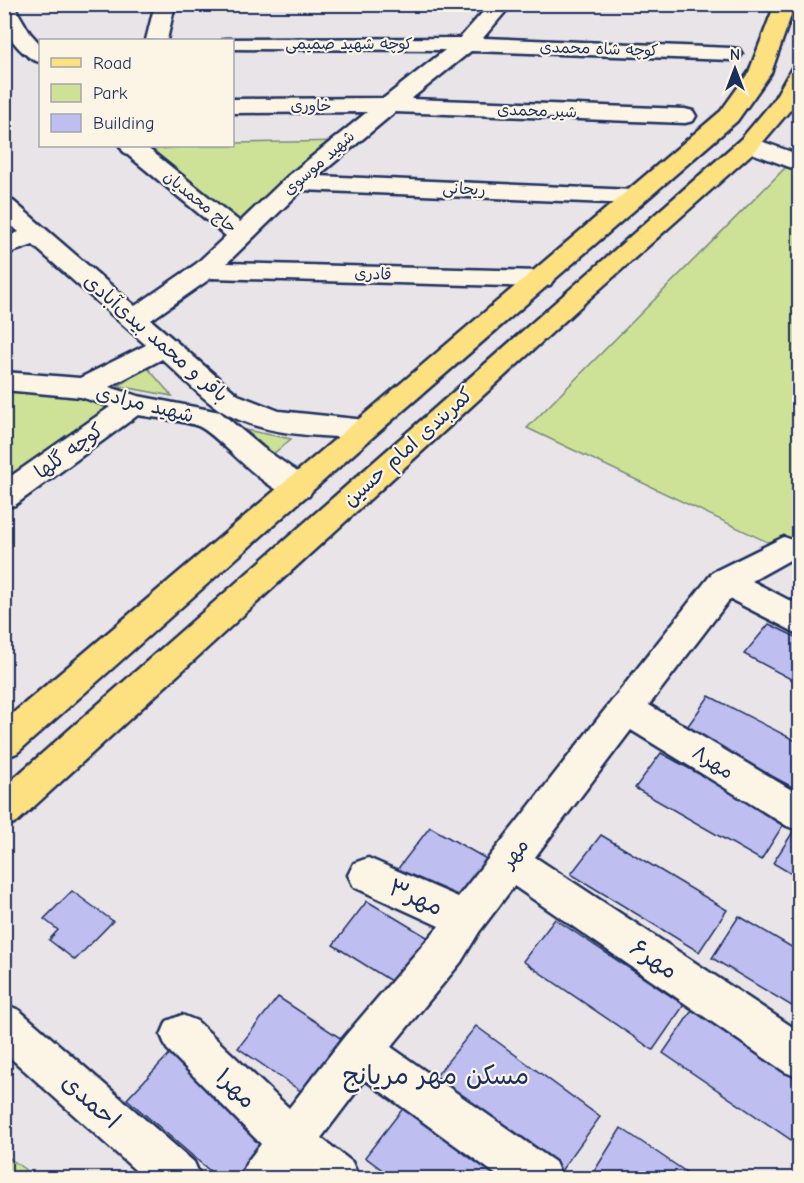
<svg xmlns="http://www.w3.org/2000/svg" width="804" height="1183" font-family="'Comic Neue','Playpen Sans Arabic',sans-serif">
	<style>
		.green { fill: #cee297; stroke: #74887a; stroke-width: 1.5 }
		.building { fill: #bebef0; stroke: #1b2f5e; stroke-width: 1.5 }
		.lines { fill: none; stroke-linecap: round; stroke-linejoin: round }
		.minor-casing { stroke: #1b2f5e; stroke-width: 5 }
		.major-casing { stroke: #1b2f5e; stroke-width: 5 }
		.minor { fill: #fcf5e5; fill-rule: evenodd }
		.major { fill: #fde080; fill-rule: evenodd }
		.labels { text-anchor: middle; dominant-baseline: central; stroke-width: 4.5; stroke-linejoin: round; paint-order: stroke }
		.far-street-label { font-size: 16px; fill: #1b2f5e; stroke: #fcf5e5 }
		.street-label { font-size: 20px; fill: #1b2f5e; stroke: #fcf5e5 }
		.near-street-label { font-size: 24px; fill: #1b2f5e; stroke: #fcf5e5 }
		.near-neighbourhood-label { font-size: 26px; fill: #1b2f5e; stroke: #fcf5e5 }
	</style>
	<rect width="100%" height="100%" fill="#e9e4e8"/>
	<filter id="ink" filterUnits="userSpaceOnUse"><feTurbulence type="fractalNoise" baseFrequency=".0167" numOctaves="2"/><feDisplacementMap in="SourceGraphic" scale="12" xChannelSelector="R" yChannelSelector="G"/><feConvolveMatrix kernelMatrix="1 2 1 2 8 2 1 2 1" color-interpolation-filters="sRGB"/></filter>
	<g filter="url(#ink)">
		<path class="green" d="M 344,141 L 241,236 L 138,151 L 192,146 L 232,146 L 233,143 Z
			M 792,161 L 799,164 L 799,557 L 527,428 Z
			M 146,366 L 172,396 L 119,386 Z
			M 5,383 L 133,405 L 5,497 Z
			M 246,430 L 291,439 L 273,454 Z
			M 4,1155 L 5,1155 L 37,1178 L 5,1178 Z"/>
		<path class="building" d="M 800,586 L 800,608 L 788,602 Z
			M 769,624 L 800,639 L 800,684 L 744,654 Z
			M 709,696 L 800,743 L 800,791 L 685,730 Z
			M 661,753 L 785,822 L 761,860 L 635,788 Z
			M 798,824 L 800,825 L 800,879 L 773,863 Z
			M 430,827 L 506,870 L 471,921 L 393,875 Z
			M 601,835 L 727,910 L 699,952 L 571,874 Z
			M 72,891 L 113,921 L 75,960 L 49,940 L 58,930 L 44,919 Z
			M 367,901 L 447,949 L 415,996 L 333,945 Z
			M 739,916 L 800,952 L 800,1011 L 712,958 Z
			M 555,919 L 684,1005 L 653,1050 L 523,961 Z
			M 278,997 L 360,1051 L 321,1105 L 238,1048 Z
			M 695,1006 L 800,1074 L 800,1146 L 663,1053 Z
			M 476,1026 L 600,1117 L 561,1171 L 436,1076 Z
			M 177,1046 L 291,1142 L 260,1178 L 218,1178 L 127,1099 Z
			M 408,1102 L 510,1178 L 393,1178 L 365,1157 Z
			M 621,1128 L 695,1178 L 590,1178 Z"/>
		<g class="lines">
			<g class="minor-casing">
				<path id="minor" d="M 4,4 L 13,4 L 30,33 L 40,44 L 40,62 C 27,60 7,38 4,24 C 3,18 4,11 4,4 Z
					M 155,4 L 175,4 L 167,40 L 146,40 Z
					M 490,4 L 512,4 L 483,38 L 731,48 L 739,49 L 742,54 L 739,59 L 731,60 L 471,51 L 411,99 L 685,109 L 693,111 L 696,116 L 693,121 L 685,123 L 395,112 L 318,176 L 633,190 L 642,192 L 645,197 L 642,202 L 633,204 L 302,190 L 227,263 L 541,271 L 550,273 L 554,279 L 550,285 L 541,287 L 211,278 L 151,320 L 238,395 L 279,411 L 375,421 L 380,428 L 375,435 L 365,438 C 318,436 258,436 217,408 C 198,395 180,375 162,359 L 109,387 L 138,396 L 220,412 L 263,448 L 309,480 L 313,488 L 309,496 C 274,506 230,445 202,428 C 189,420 154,418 138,415 L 15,505 L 4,508 L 4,481 L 110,407 L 81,397 L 4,390 L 4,372 L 80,378 L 146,345 L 33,245 L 4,255 L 4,238 L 19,232 L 4,219 L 4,199 L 13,201 L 135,306 L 196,264 L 226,236 L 123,151 L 120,146 L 145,146 L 240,222 L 287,177 L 367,112 L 232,113 L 232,99 L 384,98 L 445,50 L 232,49 L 232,40 L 223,40 L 225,39 L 460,38 Z
					M 749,137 L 800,155 L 800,171 L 741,149 L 737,144 L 741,139 Z
					M 784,537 L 795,541 L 800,548 L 795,557 L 752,581 L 800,606 L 800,635 L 730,599 L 649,705 L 800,795 L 800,831 L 787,826 L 631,730 L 535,857 L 800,1032 L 800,1078 L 785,1072 L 514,886 L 479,932 L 461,962 L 391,1047 L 555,1162 L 562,1178 L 501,1178 L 365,1080 L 321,1138 L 352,1162 L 359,1178 L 301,1178 L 295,1174 L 291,1178 L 240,1178 L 247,1162 L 261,1144 L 167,1049 L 161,1035 L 167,1021 L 182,1015 L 197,1021 L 289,1108 L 345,1036 L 439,926 L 354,887 L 348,875 L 354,863 L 368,858 L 458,897 L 713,572 Z
					M 4,1004 L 19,1010 L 194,1162 L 201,1178 L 144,1178 L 4,1052 Z"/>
			</g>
			<g class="major-casing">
				<path id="major" d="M 775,4 L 795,4 L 771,73 L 737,121 L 375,435 L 17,753 L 4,758 L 4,721 L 721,111 L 749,72 Z
					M 800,67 L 800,94 L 791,109 L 757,149 L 592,296 L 17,822 L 4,827 L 4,787 L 741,139 L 773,101 L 792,68 Z"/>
			</g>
			<use href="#minor" class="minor"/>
			<use href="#major" class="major"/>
		</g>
	</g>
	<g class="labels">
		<g class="far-street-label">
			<text x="349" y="44">کوچه شهید صمیمی</text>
			<text transform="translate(599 49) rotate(2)">کوچه شاه محمدی</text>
			<text x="311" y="106">خاوری</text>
			<text transform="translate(537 111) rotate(2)">شیر محمدی</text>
			<text transform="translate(319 163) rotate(-41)">شهید موسوی</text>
			<text transform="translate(464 189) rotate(3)">ریحانی</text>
			<text transform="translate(200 202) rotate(39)">حاج محمدیان</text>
			<text transform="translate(373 274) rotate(2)">قادری</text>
		</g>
		<g class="street-label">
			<text transform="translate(156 338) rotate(41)">باقر و محمد بیدی‌آبادی</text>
			<text transform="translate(145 404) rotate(14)">شهید مرادی</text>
			<text transform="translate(408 447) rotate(-42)">کمربندی امام حسین</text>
			<text transform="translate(69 451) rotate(-36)">کوچه گلها</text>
			<text transform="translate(713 762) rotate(32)">مهر۸</text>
			<text transform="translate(515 853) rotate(-52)">مهر</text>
		</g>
		<g class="near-street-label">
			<text transform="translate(416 897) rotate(24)">مهر۳</text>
			<text transform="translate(654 959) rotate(34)">مهر۶</text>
			<text transform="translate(236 1088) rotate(45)">مهر۱</text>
			<text transform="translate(91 1101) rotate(42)">احمدی</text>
		</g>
		<g class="near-neighbourhood-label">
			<text x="436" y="1076">مسکن مهر مریانج</text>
		</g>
	</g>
	<rect width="804" height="1183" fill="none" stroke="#fcf5e5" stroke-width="24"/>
	<rect x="12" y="12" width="780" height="1159" fill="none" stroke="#1b2f5e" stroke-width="2" filter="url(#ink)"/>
	<rect x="39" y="39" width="195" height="108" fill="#fcf5e5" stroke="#a2a6af" stroke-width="1.5"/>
	<rect x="51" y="58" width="30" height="9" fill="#fde080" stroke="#a2a6af" stroke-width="1.5"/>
	<text x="93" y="69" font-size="18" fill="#1b2f5e">Road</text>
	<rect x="51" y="84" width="30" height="18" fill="#cee297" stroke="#a2a6af" stroke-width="1.5"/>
	<text x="93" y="99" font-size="18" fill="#1b2f5e">Park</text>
	<rect x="51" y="114" width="30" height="18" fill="#bebef0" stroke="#a2a6af" stroke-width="1.5"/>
	<text x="93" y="129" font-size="18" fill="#1b2f5e">Building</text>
	<g transform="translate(735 69)" stroke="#fcf5e5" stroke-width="4.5" paint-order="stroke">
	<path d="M0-4.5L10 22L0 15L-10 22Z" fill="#1b2f5e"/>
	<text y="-9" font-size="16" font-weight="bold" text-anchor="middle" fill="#1b2f5e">N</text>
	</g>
</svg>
